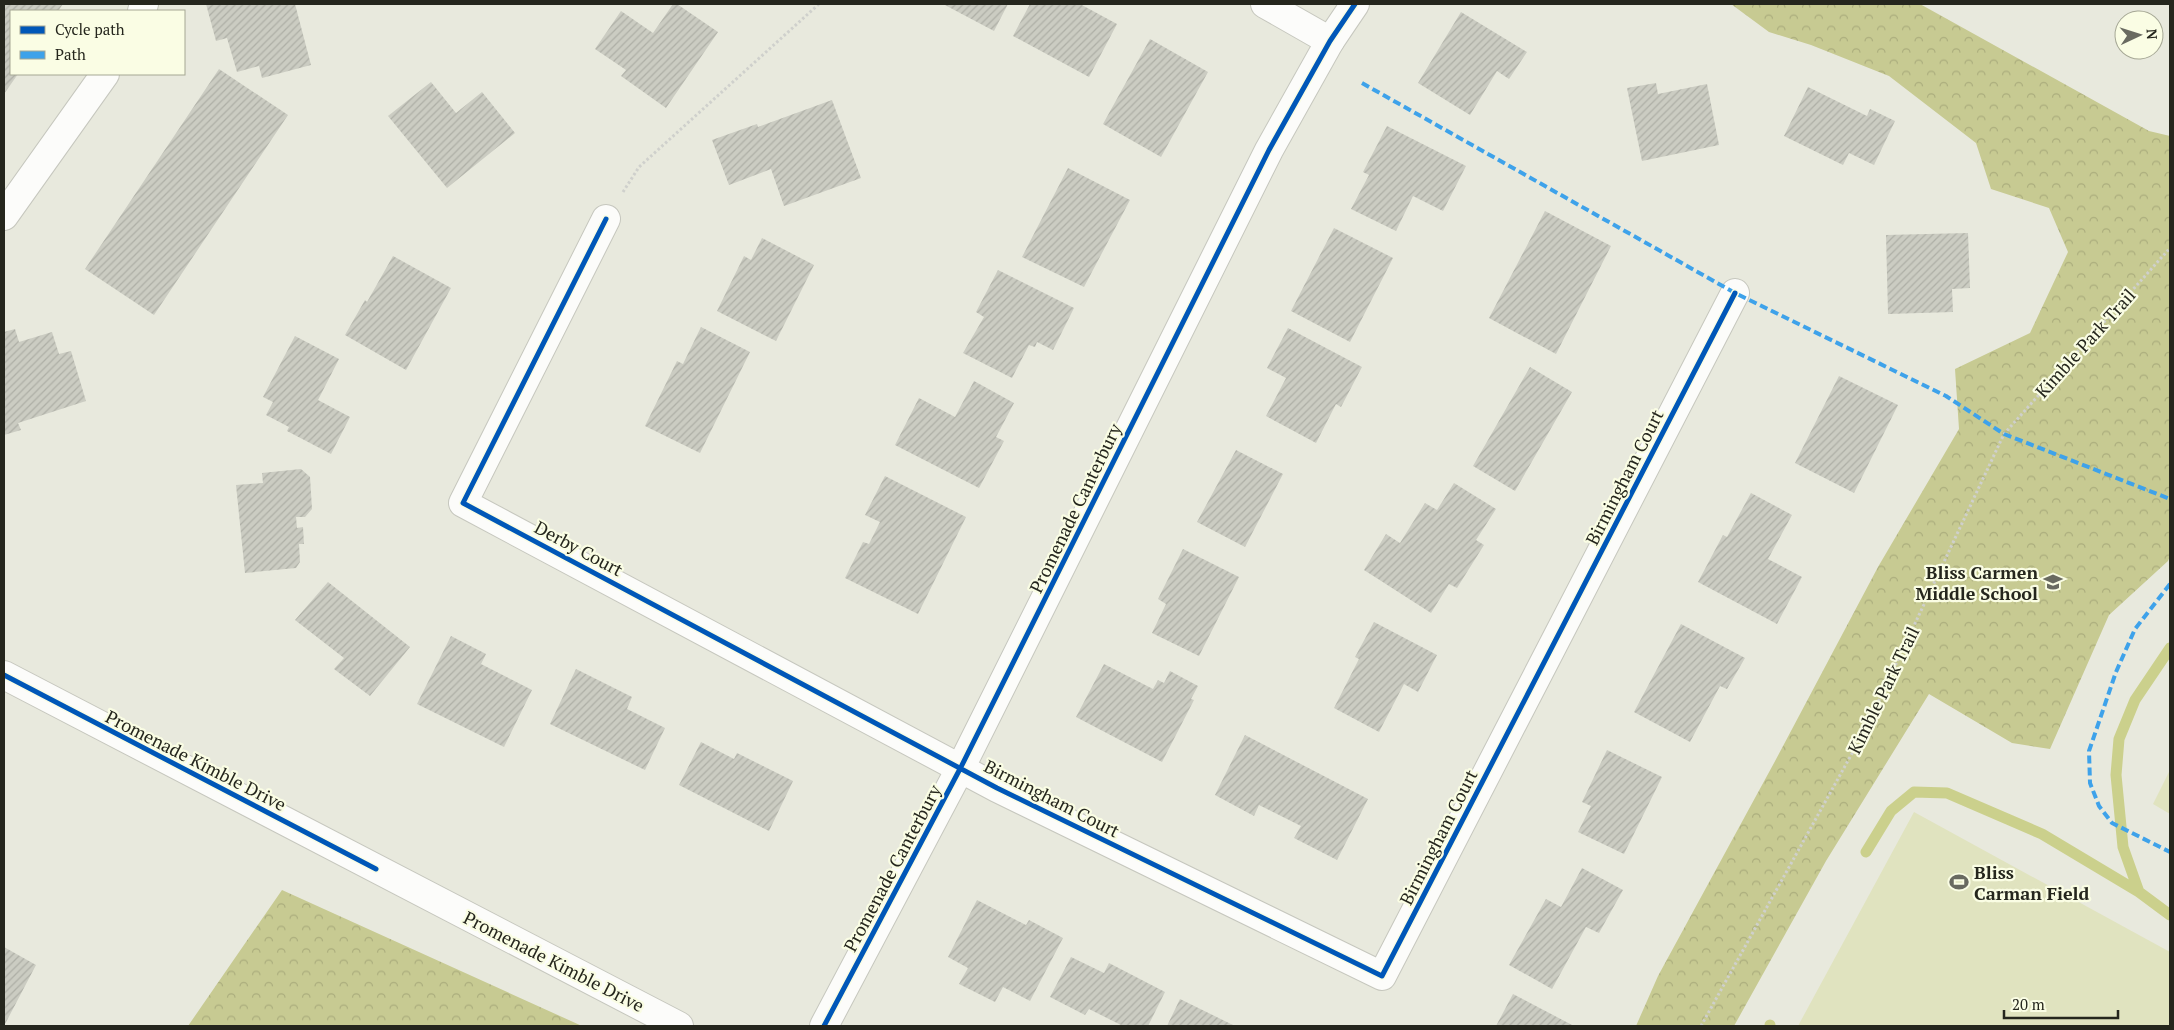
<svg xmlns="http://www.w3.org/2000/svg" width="2174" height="1030" font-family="'PT Serif',serif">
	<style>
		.forest { fill: url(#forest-crowns) }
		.pitch { fill: #e0e3bf }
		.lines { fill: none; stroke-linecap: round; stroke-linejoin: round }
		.stream { stroke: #cbd08c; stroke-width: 11 }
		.building { fill: url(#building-hatch) }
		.street-casing { stroke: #c6c7be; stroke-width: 30 }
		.secondary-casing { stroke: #c6c7be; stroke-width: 30 }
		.path { stroke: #cfd0cc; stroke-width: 3; stroke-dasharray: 2.5 2.5; stroke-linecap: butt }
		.street { stroke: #fcfcfa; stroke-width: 28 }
		.secondary { stroke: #fcfcfa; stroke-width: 28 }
		.quiet { stroke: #3ea2ea; stroke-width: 4; stroke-dasharray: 8 4; stroke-linecap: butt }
		.cycleway-casing { stroke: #fafde4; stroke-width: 8 }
		.cycleway { stroke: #0057b8; stroke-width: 5 }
		.labels { text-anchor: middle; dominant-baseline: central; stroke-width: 4.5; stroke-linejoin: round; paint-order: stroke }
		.street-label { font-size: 18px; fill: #25261d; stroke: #fafde4 }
		.poi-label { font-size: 18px; font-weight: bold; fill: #25261d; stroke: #fafde4; text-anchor: end }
	</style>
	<defs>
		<pattern id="forest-crowns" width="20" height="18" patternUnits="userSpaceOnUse" patternTransform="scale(1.25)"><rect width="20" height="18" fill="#c7ca92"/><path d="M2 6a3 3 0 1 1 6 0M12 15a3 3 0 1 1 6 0" fill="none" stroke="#abad7d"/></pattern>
		<pattern id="building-hatch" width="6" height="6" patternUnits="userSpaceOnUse" patternTransform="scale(1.25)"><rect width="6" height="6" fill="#cbccc2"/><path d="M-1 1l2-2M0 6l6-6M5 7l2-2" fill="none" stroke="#aeafa6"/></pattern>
	</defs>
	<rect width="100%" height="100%" fill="#e8e9dd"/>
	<path class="forest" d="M 1731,4 L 1920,4 L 2149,131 L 2170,136 L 2170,556 L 2168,561 L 2109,615 L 2050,749 L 2012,743 L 1929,694 L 1826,861 L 1734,1026 L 1636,1026 L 1658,976 L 1774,763 L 1878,567 L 1959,429 L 1955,369 L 2030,333 L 2068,252 L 2049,208 L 1991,189 L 1976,143 L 1889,76 L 1811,45 L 1769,32 Z
		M 282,890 L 582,1026 L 188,1026 Z"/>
	<path class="pitch" d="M 2170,770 L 2170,814 L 2153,804 Z
		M 1914,812 L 2170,952 L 2170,1026 L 1798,1026 Z"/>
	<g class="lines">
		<path class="stream" d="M 2170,648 L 2135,700 L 2119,739 L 2116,775 L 2123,847 L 2139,892 L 2170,915
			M 1866,852 L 1891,811 L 1914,792 L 1947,793 L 2042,834 L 2139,892
			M 1770,1026 L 1770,1025"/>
	</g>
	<path class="building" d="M 4,4 L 63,4 L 58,11 L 11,11 L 11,74 L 18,74 L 4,94 Z
		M 206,4 L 295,4 L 311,65 L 262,78 L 259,66 L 237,72 L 227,38 L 216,41 Z
		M 673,4 L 677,4 L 718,32 L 666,108 L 621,76 L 626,70 L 595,49 L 621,11 L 653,33 Z
		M 943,4 L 1008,4 L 994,31 Z
		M 1030,4 L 1080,4 L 1117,24 L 1089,77 L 1013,36 Z
		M 1461,12 L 1527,52 L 1509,79 L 1497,71 L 1470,115 L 1418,83 Z
		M 1150,39 L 1208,72 L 1161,157 L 1103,124 Z
		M 219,69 L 288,115 L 154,315 L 85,269 Z
		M 431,82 L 456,113 L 482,92 L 515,133 L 447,188 L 388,116 Z
		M 1656,83 L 1658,94 L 1707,84 L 1719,145 L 1642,161 L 1627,88 Z
		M 1808,87 L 1867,116 L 1870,109 L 1895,121 L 1874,165 L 1849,153 L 1843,165 L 1784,136 Z
		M 832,100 L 861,178 L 784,206 L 771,169 L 729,185 L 712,140 L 757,124 L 758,127 Z
		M 1387,126 L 1466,166 L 1443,211 L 1413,196 L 1396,231 L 1351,209 L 1369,175 L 1363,172 Z
		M 1068,168 L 1130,200 L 1084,287 L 1022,257 Z
		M 1545,211 L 1611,246 L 1556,354 L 1489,318 Z
		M 1334,228 L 1393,258 L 1350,342 L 1291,311 Z
		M 1968,233 L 1970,288 L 1952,289 L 1953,312 L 1888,314 L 1886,235 Z
		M 762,238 L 814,265 L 776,341 L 717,311 L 744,256 L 751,260 Z
		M 393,256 L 451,288 L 406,370 L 345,335 L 365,300 L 367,302 Z
		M 998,270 L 1074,308 L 1053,350 L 1037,342 L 1035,347 L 1029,345 L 1012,378 L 963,353 L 984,317 L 976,312 Z
		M 701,327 L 750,352 L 700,453 L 645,426 L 677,361 L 683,364 Z
		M 1288,328 L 1362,367 L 1341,407 L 1336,404 L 1316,443 L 1266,416 L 1286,378 L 1267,368 Z
		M 15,329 L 19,342 L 52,332 L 59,354 L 71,351 L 86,401 L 18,423 L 21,430 L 4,435 L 4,332 Z
		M 295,336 L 339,359 L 318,400 L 350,417 L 331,454 L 287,431 L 289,427 L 266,415 L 273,402 L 263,397 Z
		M 1530,367 L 1572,392 L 1515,491 L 1473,466 Z
		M 1839,376 L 1898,405 L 1854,493 L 1795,463 Z
		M 974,381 L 1014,403 L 996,437 L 1004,441 L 979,488 L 895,445 L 919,398 L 955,417 Z
		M 1236,450 L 1283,474 L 1245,547 L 1197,522 Z
		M 301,469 L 310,477 L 312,509 L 305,517 L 296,517 L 297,528 L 303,527 L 304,544 L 299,544 L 300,562 L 296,568 L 245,573 L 236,485 L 263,483 L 262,473 Z
		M 885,476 L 966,517 L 918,614 L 845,578 L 863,542 L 869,544 L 880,522 L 865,515 Z
		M 1454,483 L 1496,509 L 1476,540 L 1484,545 L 1457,588 L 1449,584 L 1431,613 L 1364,570 L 1386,534 L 1400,543 L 1425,503 L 1437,510 Z
		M 1751,493 L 1792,515 L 1768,559 L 1802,577 L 1777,624 L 1698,582 L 1723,535 L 1727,537 Z
		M 1183,549 L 1239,577 L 1199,656 L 1152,633 L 1166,604 L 1158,599 Z
		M 328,582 L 410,647 L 370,696 L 334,669 L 344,658 L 295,620 Z
		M 1374,622 L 1437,655 L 1418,692 L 1404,684 L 1379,732 L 1334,708 L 1359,659 L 1355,657 Z
		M 1681,624 L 1745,658 L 1727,689 L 1720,686 L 1690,742 L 1634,712 Z
		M 451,636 L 486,654 L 481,664 L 532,690 L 504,747 L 417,704 Z
		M 1104,664 L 1153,689 L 1158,680 L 1164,683 L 1170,671 L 1198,686 L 1191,699 L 1194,700 L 1162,762 L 1076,717 Z
		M 576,669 L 632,697 L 627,709 L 665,728 L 645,770 L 550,724 Z
		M 1245,735 L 1368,799 L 1337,860 L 1294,838 L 1301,826 L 1259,805 L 1254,816 L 1215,795 Z
		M 701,742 L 734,759 L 737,753 L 793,781 L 769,831 L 679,785 Z
		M 1607,750 L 1662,777 L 1624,854 L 1578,832 L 1591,806 L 1582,802 Z
		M 1582,868 L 1623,890 L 1599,933 L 1586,927 L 1552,989 L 1509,965 L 1546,899 L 1561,907 Z
		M 977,900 L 1026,925 L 1029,920 L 1063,938 L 1030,1001 L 1003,987 L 995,1002 L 959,984 L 968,968 L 948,957 Z
		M 4,947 L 36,965 L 4,1026 Z
		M 1071,957 L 1104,973 L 1109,963 L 1165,992 L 1148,1026 L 1123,1026 L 1089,1009 L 1085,1015 L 1050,997 Z
		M 1513,994 L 1574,1026 L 1496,1026 Z
		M 1180,999 L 1235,1026 L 1167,1026 Z"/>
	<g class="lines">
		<g class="street-casing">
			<path id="street" d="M 1265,4 L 1330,41
				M 142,11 L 144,4
				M 4,216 L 105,74
				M 606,219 L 463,503 L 997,788 L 1382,976 L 1735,293"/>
		</g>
		<g class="secondary-casing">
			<path id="secondary" d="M 4,675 L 679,1026
				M 824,1026 L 961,767 L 1269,150 L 1330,41 L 1355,4"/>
		</g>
		<path class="path" d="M 623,192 L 639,167 L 819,4
			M 1701,1026 L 1865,730 L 2004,434 L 2170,248"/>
		<use href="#street" class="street"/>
		<use href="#secondary" class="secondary"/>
		<path class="quiet" d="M 1362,83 L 1735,293 L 1946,396 L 2004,434 L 2170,499
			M 2170,584 L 2135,629 L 2116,672 L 2089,751 L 2090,783 L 2099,806 L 2112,823 L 2170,852"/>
		<g class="cycleway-casing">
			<path id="cycleway" d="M 606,219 L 463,503 L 997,788 L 1382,976 L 1735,293
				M 4,675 L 376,869
				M 824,1026 L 961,767 L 1269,150 L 1330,41 L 1355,4"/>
		</g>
		<use href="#cycleway" class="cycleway"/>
	</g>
	<defs>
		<g id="school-bare" transform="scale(1.5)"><path d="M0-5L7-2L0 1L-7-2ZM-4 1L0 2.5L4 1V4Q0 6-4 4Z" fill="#696a60" stroke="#fafde4" stroke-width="2.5" paint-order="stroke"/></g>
		<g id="stadium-bare" transform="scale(1.5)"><path d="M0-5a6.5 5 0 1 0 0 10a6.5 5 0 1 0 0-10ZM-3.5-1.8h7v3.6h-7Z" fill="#696a60" stroke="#fafde4" stroke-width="2.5" paint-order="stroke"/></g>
	</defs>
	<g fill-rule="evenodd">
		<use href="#school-bare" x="2053" y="582"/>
		<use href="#stadium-bare" x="1959" y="882"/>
	</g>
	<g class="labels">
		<g class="street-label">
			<text transform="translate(2085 343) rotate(-48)">Kimble Park Trail</text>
			<text transform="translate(1624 477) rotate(-63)">Birmingham Court</text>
			<text transform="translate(1075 508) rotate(-64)">Promenade Canterbury</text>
			<text transform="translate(579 548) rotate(28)">Derby Court</text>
			<text transform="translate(1883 690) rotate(-64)">Kimble Park Trail</text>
			<text transform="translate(196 760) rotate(27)">Promenade Kimble Drive</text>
			<text transform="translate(1052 798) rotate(27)">Birmingham Court</text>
			<text transform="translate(1438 837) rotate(-63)">Birmingham Court</text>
			<text transform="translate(892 868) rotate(-62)">Promenade Canterbury</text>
			<text transform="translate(554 961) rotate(27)">Promenade Kimble Drive</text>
		</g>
		<g class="poi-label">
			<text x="2038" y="572">Bliss Carmen<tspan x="2038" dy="21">Middle School</tspan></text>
			<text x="1974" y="872" text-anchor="start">Bliss<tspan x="1974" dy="21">Carman Field</tspan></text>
		</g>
	</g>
	<rect width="2174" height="1030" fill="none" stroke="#25261d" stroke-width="10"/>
	<rect x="10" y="10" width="175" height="65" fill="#fafde4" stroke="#a5a794"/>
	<rect x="20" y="26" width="25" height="8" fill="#0057b8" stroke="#a5a794"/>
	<text x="55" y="35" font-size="15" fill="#25261d">Cycle path</text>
	<rect x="20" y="51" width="25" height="8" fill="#3ea2ea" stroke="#a5a794"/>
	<text x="55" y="60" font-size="15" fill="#25261d">Path</text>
	<g transform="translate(2139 35) rotate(86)"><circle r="24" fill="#fafde4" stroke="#a5a794"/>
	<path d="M0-4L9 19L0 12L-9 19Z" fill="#696a60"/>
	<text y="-8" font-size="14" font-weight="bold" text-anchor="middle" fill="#25261d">N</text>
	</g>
	<path d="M2004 1010v8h114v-8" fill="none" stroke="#25261d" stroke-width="2.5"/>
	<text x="2012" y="1010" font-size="15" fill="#25261d" stroke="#fafde4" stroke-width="4" paint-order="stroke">20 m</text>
</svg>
